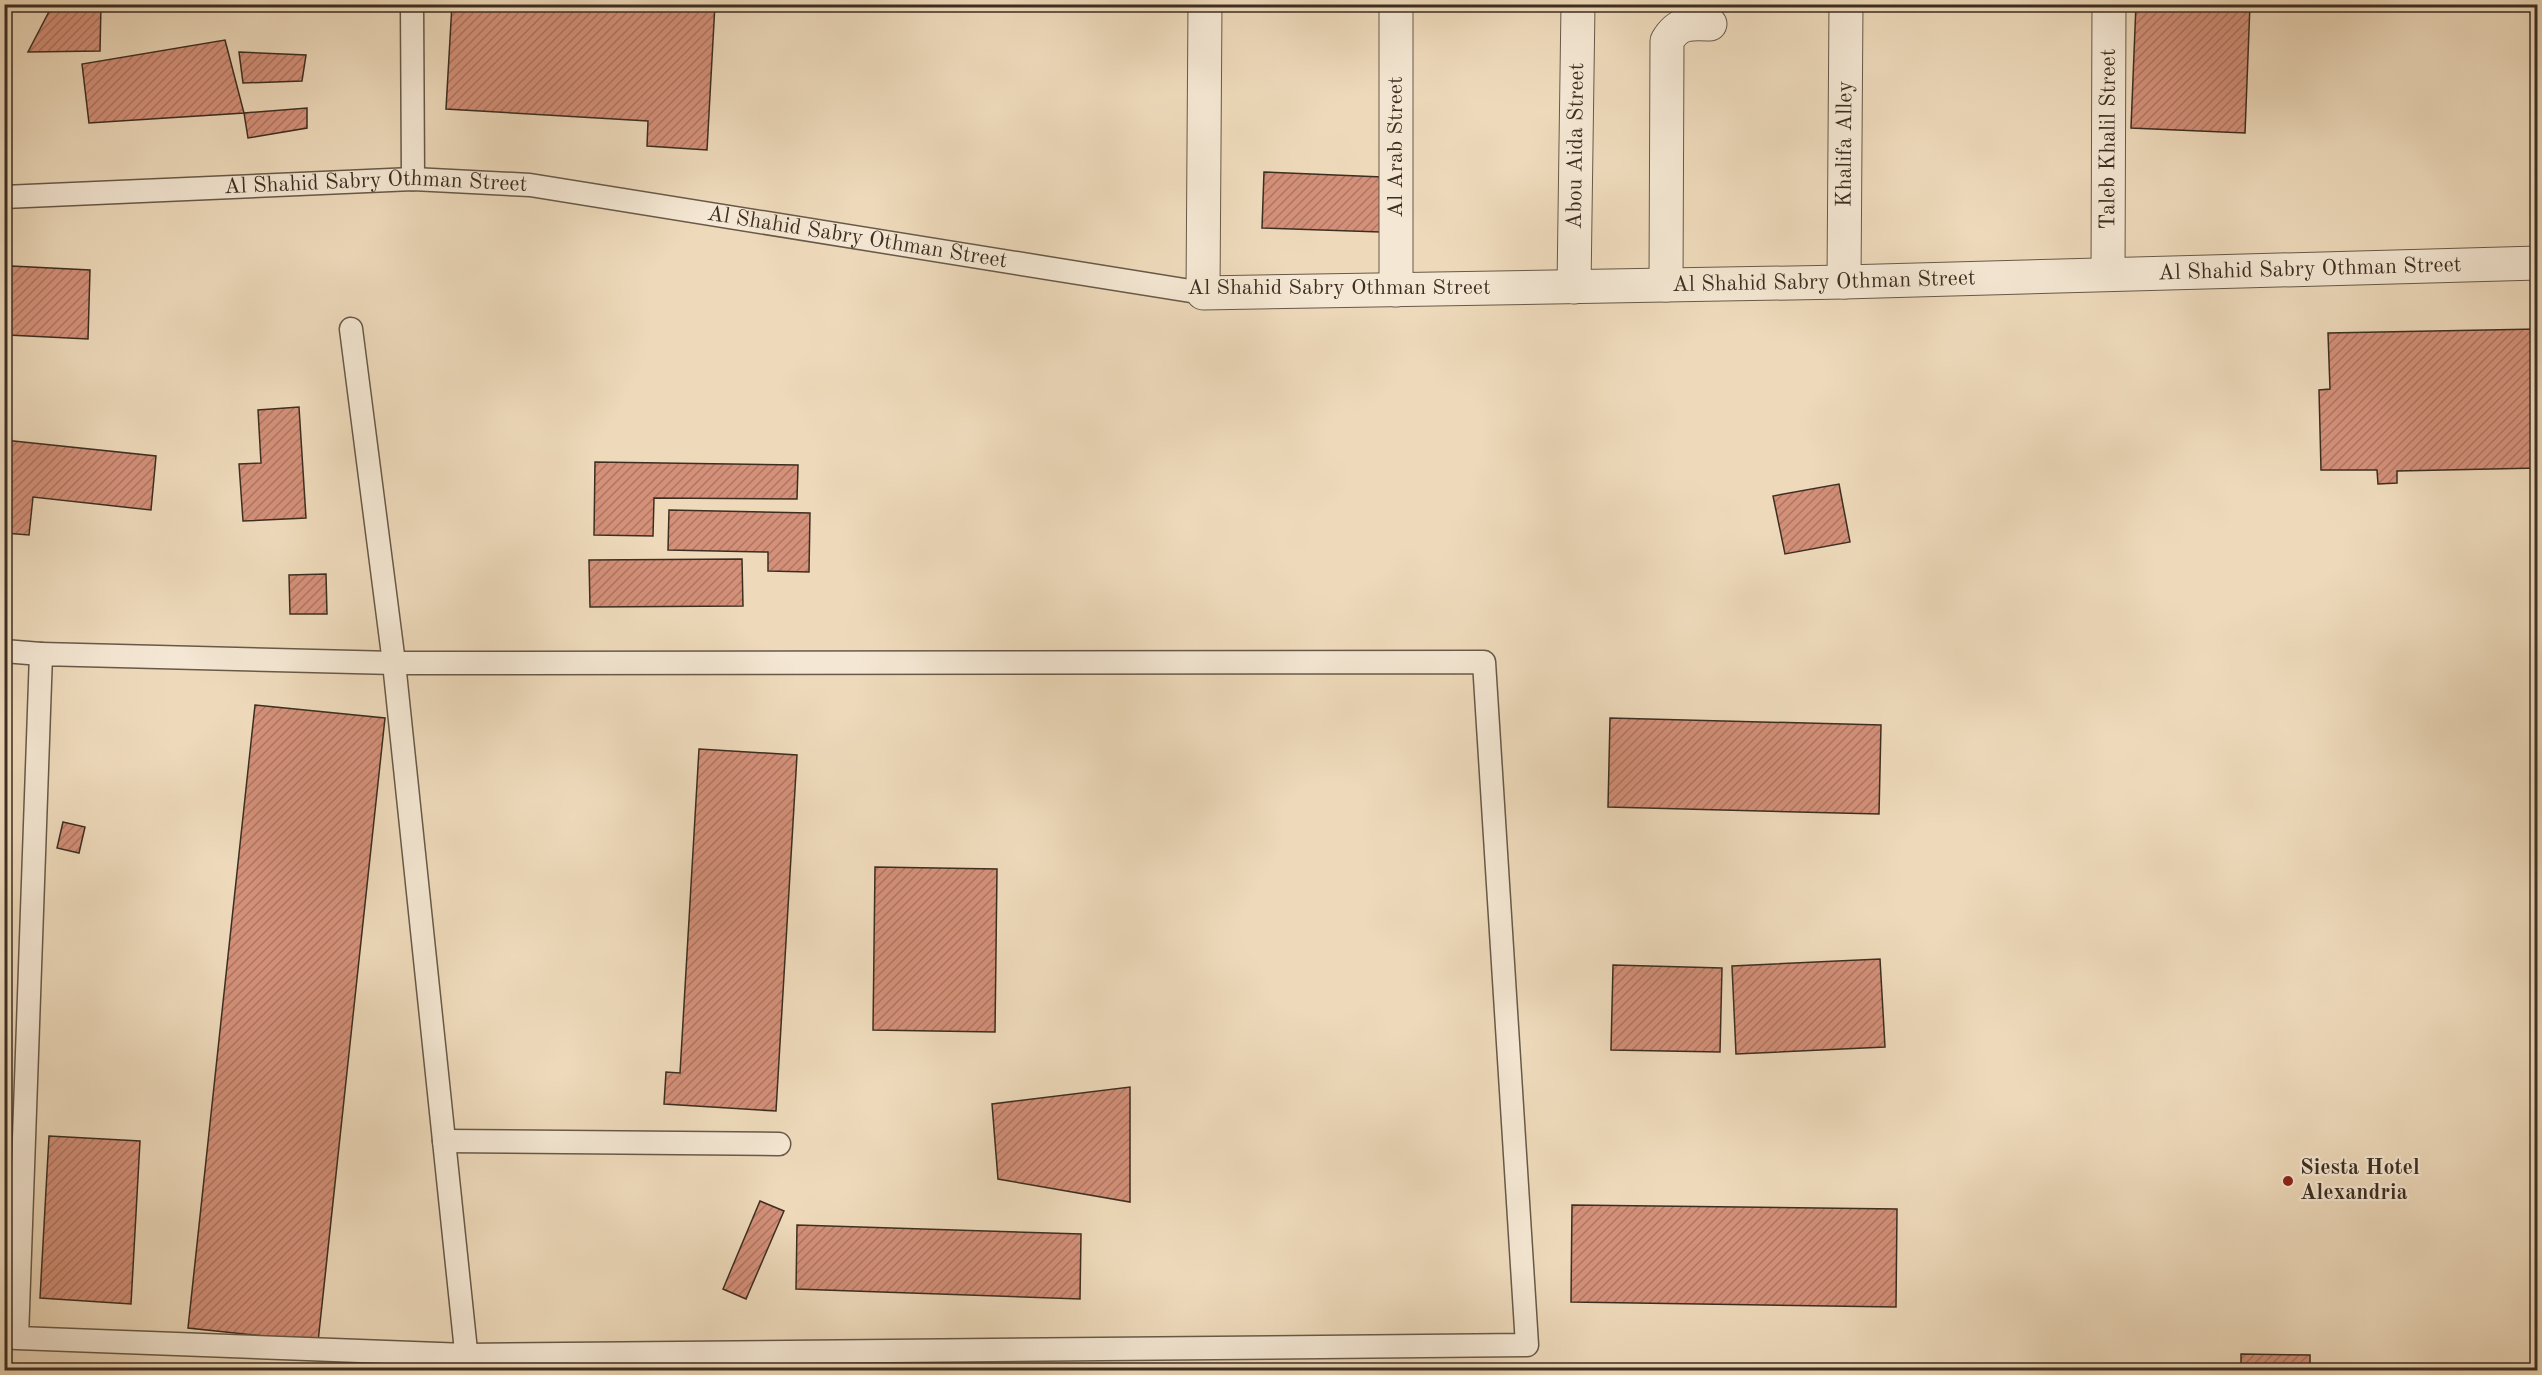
<svg xmlns="http://www.w3.org/2000/svg" width="2542" height="1375" font-family="'Old Standard TT',serif">
<style>
.building{fill:url(#building-hatch);stroke:#3c2e21;stroke-width:1.5}
.lines{fill:none;stroke-linecap:round;stroke-linejoin:round}
.lane-casing{stroke:#685948;stroke-width:25}
.street-casing{stroke:#685948;stroke-width:35}
.lane{stroke:#f4e7d3;stroke-width:22}
.street{stroke:#f4e7d3;stroke-width:33}
.poi-dot{fill:#8f2418;stroke:#f4e7d3;stroke-width:2}
.labels{text-anchor:middle;dominant-baseline:central;stroke-width:4.5;stroke-linejoin:round;paint-order:stroke}
.street-label{font-size:22px;fill:#3c2e21;stroke:#f4e7d3}
.poi-label{font-size:22px;font-weight:bold;fill:#3c2e21;stroke:#f4e7d3;text-anchor:start}
</style>
<defs>
<pattern id="building-hatch" width="6" height="6" patternUnits="userSpaceOnUse" patternTransform="scale(1.5)"><rect width="6" height="6" fill="#d49079"/><path d="M-1 1l2-2M0 6l6-6M5 7l2-2" fill="none" stroke="#ad7663"/></pattern>
</defs>
<rect width="100%" height="100%" fill="#eedabb"/>
<filter id="stains"><feTurbulence type="fractalNoise" baseFrequency=".00333" numOctaves="4"/><feColorMatrix values="0 0 0 0 .2 0 0 0 0 .09 0 0 0 0 .02 0 0 0 .5 -.17"/></filter>
<radialGradient id="worn" r=".72"><stop offset=".6" stop-color="#630" stop-opacity="0"/><stop offset="1" stop-color="#630" stop-opacity=".3"/></radialGradient>
<g class="building">
<polygon points="53,4 101,4 100,51 28,52"/>
<polygon points="452,4 715,4 707,150 647,146 648,121 446,109"/>
<polygon points="2136,4 2250,4 2245,133 2131,128"/>
<polygon points="225,40 244,113 89,123 82,64"/>
<polygon points="239,52 306,55 302,81 243,83"/>
<polygon points="307,108 307,128 248,138 244,113"/>
<polygon points="1264,172 1382,177 1380,232 1262,228"/>
<polygon points="11,266 90,270 88,339 8,335"/>
<polygon points="2538,329 2538,468 2397,471 2397,483 2378,484 2377,470 2321,470 2319,390 2330,389 2328,333"/>
<polygon points="299,407 306,518 243,521 239,464 261,463 258,410"/>
<polygon points="4,440 156,456 151,510 33,497 29,535 4,533"/>
<polygon points="595,462 798,465 797,499 654,498 653,536 594,535"/>
<polygon points="1839,484 1850,542 1785,554 1773,496"/>
<polygon points="669,510 810,513 809,572 768,571 768,552 668,550"/>
<polygon points="742,559 743,606 590,607 589,560"/>
<polygon points="326,574 327,614 290,614 289,575"/>
<polygon points="255,705 385,718 318,1342 188,1328"/>
<polygon points="1610,718 1881,725 1879,814 1608,807"/>
<polygon points="699,749 797,755 776,1111 664,1104 666,1072 680,1073"/>
<polygon points="63,822 85,827 79,853 57,848"/>
<polygon points="875,867 997,869 995,1032 873,1030"/>
<polygon points="1880,959 1885,1047 1736,1054 1732,966"/>
<polygon points="1613,965 1722,968 1720,1052 1611,1050"/>
<polygon points="1130,1087 1130,1202 998,1179 992,1104"/>
<polygon points="49,1136 140,1141 131,1304 40,1298"/>
<polygon points="760,1201 784,1211 746,1299 723,1289"/>
<polygon points="1572,1205 1897,1209 1896,1307 1571,1302"/>
<polygon points="797,1225 1081,1234 1080,1299 796,1289"/>
<polygon points="2241,1354 2310,1355 2310,1370 2241,1370"/>
</g>
<g class="lines">
<defs>
<g id="lane">
<polyline points="412,4 413,179"/>
<path id="s1" d="M 4,197 L 413,179 L 530,185 L 1203,293"/>
<polyline points="351,329 394,663 468,1370"/>
<polyline points="4,651 41,654"/>
<polyline points="444,1141 779,1144"/>
<polyline points="4,1337 17,1338 466,1355 1527,1345 1484,662 394,663 41,654 17,1338"/>
</g>
<g id="street">
<path id="s2" d="M 1205,4 L 1203,293 L 1844,282 L 2538,263"/>
<polyline points="1396,4 1396,290"/>
<path id="s3" d="M 2108,274 L 2109,4"/>
<path id="s4" d="M 1844,282 L 1846,4"/>
<path d="M 1666,285 L 1667,41 C 1678,22 1690,23 1710,24"/>
<path id="s5" d="M 1574,287 L 1578,4"/>
</g>
</defs>
<use href="#lane" class="lane-casing"/>
<use href="#street" class="street-casing"/>
<use href="#lane" class="lane"/>
<use href="#street" class="street"/>
</g>
<circle class="poi-dot" cx="2288" cy="1181" r="6"/>
<g class="labels">
<g class="street-label">
<text stroke="none"><textPath href="#s3" startOffset="135">Taleb Khalil Street</textPath></text>
<text stroke="none"><textPath href="#s4" startOffset="138">Khalifa Alley</textPath></text>
<text stroke="none"><textPath href="#s5" startOffset="141">Abou Aida Street</textPath></text>
<text transform="translate(1396 147) rotate(-90)">Al Arab Street</text>
<text stroke="none"><textPath href="#s1" startOffset="372">Al Shahid Sabry Othman Street</textPath></text>
<text stroke="none"><textPath href="#s1" startOffset="858">Al Shahid Sabry Othman Street</textPath></text>
<text stroke="none"><textPath href="#s2" startOffset="1396">Al Shahid Sabry Othman Street</textPath></text>
<text stroke="none"><textPath href="#s2" startOffset="910">Al Shahid Sabry Othman Street</textPath></text>
<text x="1339" y="288">Al Shahid Sabry Othman Street</text>
</g>
<g class="poi-label">
<text x="2300" y="1168">Siesta Hotel<tspan x="2300" dy="25">Alexandria</tspan></text>
</g>
</g>
<rect width="2542" height="1375" fill="none" stroke="#eedabb" stroke-width="24"/>
<rect x="6" y="6" width="2530" height="1363" fill="none" stroke="#3c2e21" stroke-width="3"/>
<rect x="12" y="12" width="2518" height="1351" fill="none" stroke="#3c2e21" stroke-width="1.5"/>
<rect width="100%" height="100%" filter="url(#stains)"/>
<rect width="100%" height="100%" fill="url(#worn)"/>
</svg>
